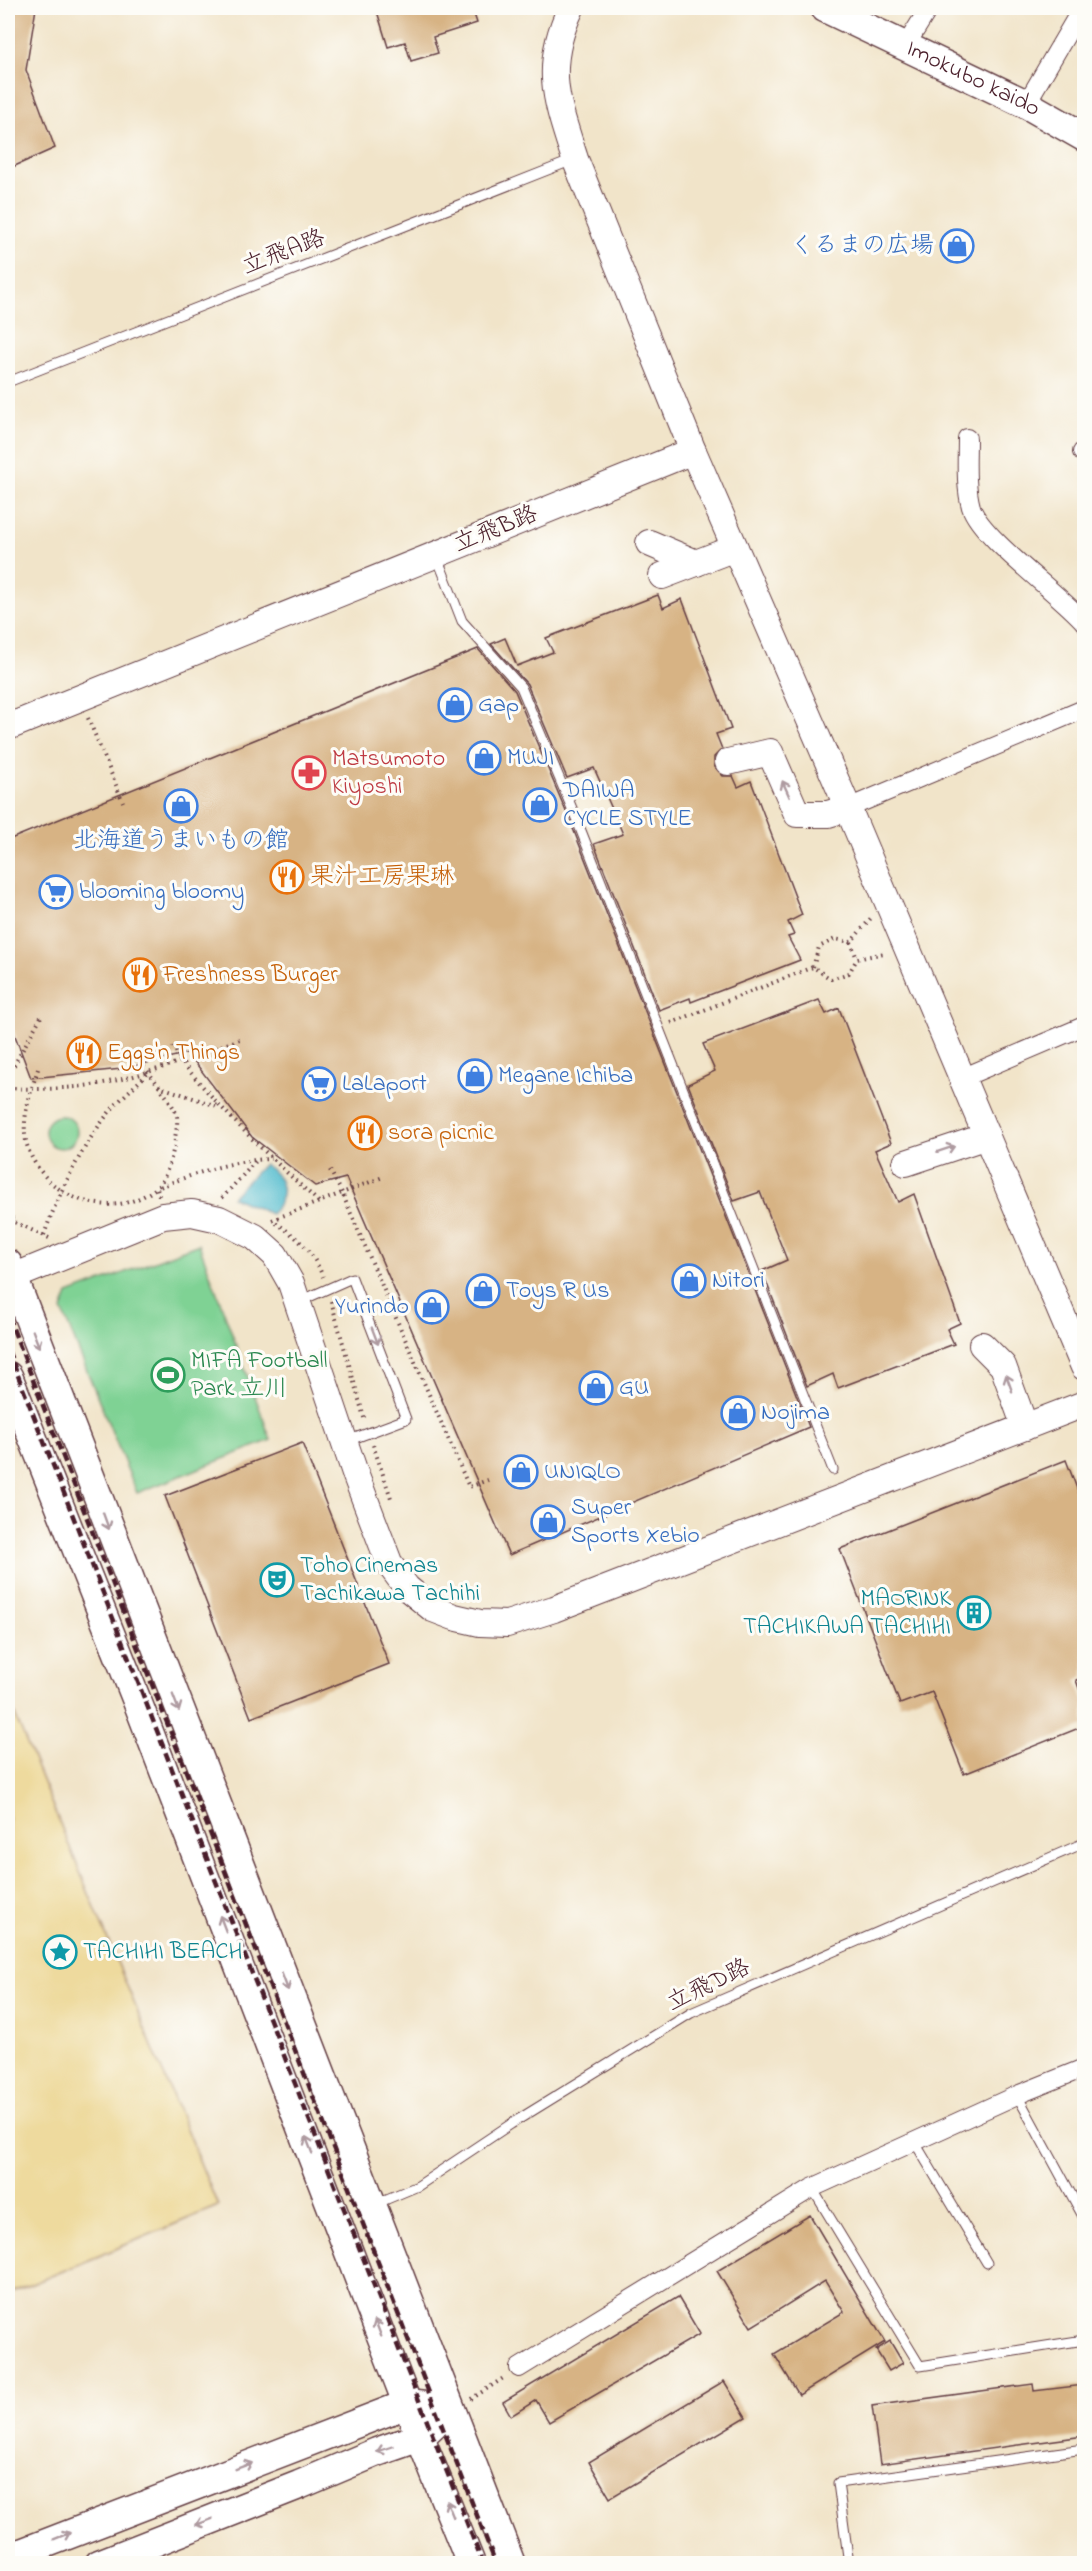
<svg xmlns="http://www.w3.org/2000/svg" width="1092" height="2571" font-family="'Indie Flower','Klee One',sans-serif">
<style>
.green{fill:#7fd294;stroke:#647860;stroke-width:1.5}
.sand{fill:#eeda9e;stroke:#9c7c64;stroke-width:1.5}
.water{fill:#52bcce;stroke:#4e6e7c;stroke-width:1.5}
.building{fill:#d7b384}
.lines{fill:none;stroke-linecap:round;stroke-linejoin:round}
.lane-casing{stroke:#633d43;stroke-width:11}
.street-casing{stroke:#633d43;stroke-width:20}
.secondary-casing{stroke:#633d43;stroke-width:28}
.primary-casing{stroke:#633d43;stroke-width:31}
.path{stroke:#633d43;stroke-width:4;stroke-dasharray:1.5 4.5;stroke-linecap:butt}
.lane{stroke:#fff;stroke-width:9}
.street{stroke:#fff;stroke-width:18}
.secondary{stroke:#fff;stroke-width:26}
.primary{stroke:#fff;stroke-width:28}
.rail{stroke:#4a1f2b;stroke-width:4.5;stroke-dasharray:9 4.5;stroke-linecap:butt}
.oneway{stroke:#ae9aa0}
.labels{text-anchor:middle;dominant-baseline:central;stroke-width:6;stroke-linejoin:round;paint-order:stroke}
.street-label{font-size:24px;fill:#4a1f2b;stroke:#fdfcf7}
.shop-label{font-size:24px;fill:#366cbe;stroke:#fdfcf7;text-anchor:start}
.health-label{font-size:24px;fill:#be3a42;stroke:#fdfcf7;text-anchor:start}
.food-label{font-size:24px;fill:#c56008;stroke:#fdfcf7;text-anchor:start}
.leisure-label{font-size:24px;fill:#27864d;stroke:#fdfcf7;text-anchor:start}
.culture-label{font-size:24px;fill:#0d838f;stroke:#fdfcf7;text-anchor:start}
</style>
<rect width="100%" height="100%" fill="#fdfcf7"/>
<filter id="ink" filterUnits="userSpaceOnUse"><feTurbulence type="fractalNoise" baseFrequency=".0167" numOctaves="2"/><feDisplacementMap in="SourceGraphic" scale="12" xChannelSelector="R" yChannelSelector="G"/><feConvolveMatrix kernelMatrix="1 2 1 2 8 2 1 2 1" color-interpolation-filters="sRGB"/></filter>
<filter id="wash" filterUnits="userSpaceOnUse"><feTurbulence type="fractalNoise" baseFrequency=".008" numOctaves="4" result="noise"/><feDisplacementMap in="SourceGraphic" scale="24" xChannelSelector="R" yChannelSelector="G"/><feGaussianBlur stdDeviation="1.35" result="paint"/><feColorMatrix in="noise" values="0 0 0 0 0 0 0 0 0 0 0 0 0 0 0 0 0 1.4 0 .05"/><feComposite in="paint" operator="in"/></filter>
<g filter="url(#wash)">
<rect width="100%" height="100%" fill="#f1e4c9"/>
<g class="green">
<circle cx="61" cy="1132" r="16"/>
<polygon points="199,1244 271,1440 137,1493 62,1310 68,1294"/>
</g>
<polygon class="sand" points="8,1698 218,2206 8,2294"/>
<path class="water" d="M 264,1164 C 285,1178 289,1195 271,1214 L 232,1197 Z"/>
<g id="blocks">
<g class="building">
<polygon points="8,8 36,8 26,70 55,148 8,169"/>
<polygon points="376,8 472,8 477,23 433,37 438,53 411,61 405,42 388,47"/>
<polygon points="658,595 663,608 682,599 731,729 716,734 722,749 714,757 714,766 723,776 733,776 738,787 751,781 802,915 788,922 794,935 788,937 800,960 691,1002 690,998 659,1010 594,844 623,834 594,768 567,778 527,684 491,644 505,638 517,666 553,652 546,638"/>
<polygon points="478,649 515,691 570,821 809,1427 509,1555 346,1178 315,1186 252,1137 188,1053 122,1069 31,1078 8,1017 8,840"/>
<polygon points="819,1000 826,1014 839,1008 891,1143 875,1150 898,1202 914,1194 960,1323 947,1329 954,1344 838,1388 833,1374 807,1386 762,1271 787,1260 760,1192 734,1201 688,1084 715,1071 703,1044"/>
<polygon points="302,1443 389,1664 251,1718 165,1496"/>
<polygon points="1066,1460 1084,1507 1084,1676 1076,1680 1084,1702 1084,1726 964,1774 932,1692 900,1704 840,1549"/>
<polygon points="810,2215 885,2342 799,2395 774,2354 844,2312 825,2281 751,2327 717,2271"/>
<polygon points="678,2297 700,2334 549,2422 536,2400 511,2416 503,2402"/>
<polygon points="890,2341 903,2363 889,2371 876,2350"/>
<polygon points="724,2381 746,2417 610,2498 589,2462"/>
<polygon points="1033,2384 1034,2391 1084,2385 1084,2436 880,2464 872,2406"/>
</g>
</g>
</g>
<g filter="url(#ink)">
<use href="#blocks" fill-opacity="0" stroke="#633d43" stroke-width="1.5"/>
<g class="lines">
<defs>
<g id="lane">
<polyline points="8,382 573,160"/>
<polyline points="437,557 462,621 521,687 576,818 833,1470"/>
<polyline points="298,1302 352,1278 406,1419 347,1441"/>
<polyline points="1017,2095 1084,2218"/>
<polyline points="914,2141 987,2263"/>
<polyline points="812,2188 920,2366 1084,2340"/>
<polyline points="375,2204 418,2186 511,2124 691,2013 1084,1843"/>
<polyline points="849,2564 838,2483 1084,2449"/>
</g>
<g id="street">
<polyline points="906,45 929,8"/>
<polyline points="1026,104 1082,8"/>
<path d="M 967,438 C 967,460 965,485 971,507 C 981,538 1060,594 1084,622"/>
<polyline points="1082,452 1084,451"/>
<polyline points="848,808 1084,709"/>
<polyline points="962,1078 1084,1026"/>
<polyline points="519,2368 812,2188 1017,2095 1084,2068"/>
</g>
<g id="secondary">
<polyline points="693,451 848,808 1084,1367"/>
<polyline points="649,543 696,563"/>
<polyline points="662,576 735,548"/>
<path d="M 8,727 L 693,451 L 575,159 C 556,100 543,67 571,8"/>
<polyline points="728,762 770,752 797,814 828,814 848,808"/>
<polyline points="906,1163 987,1136"/>
<polyline points="8,1279 163,1216 192,1213 219,1219 255,1237 275,1255 291,1283 356,1476 390,1565 407,1588 433,1609 454,1617 480,1623 507,1624 554,1609 1084,1404"/>
<polyline points="982,1345 1003,1366 1025,1427"/>
</g>
<g id="primary">
<path id="s1" d="M 825,8 L 1026,104 L 1084,137"/>
<polyline points="8,1264 511,2564"/>
<polyline points="8,1376 139,1706 420,2437 471,2564"/>
<polyline points="8,2558 407,2404 425,2406"/>
<polyline points="99,2564 299,2485 377,2452 420,2437 434,2424"/>
</g>
</defs>
<use href="#lane" class="lane-casing"/>
<use href="#street" class="street-casing"/>
<use href="#secondary" class="secondary-casing"/>
<use href="#primary" class="primary-casing"/>
<g class="path">
<polyline points="88,718 123,802"/>
<polyline points="851,942 857,959"/>
<polyline points="813,967 819,947 835,939 851,942 871,918"/>
<polyline points="671,1023 813,967 831,979 849,973 857,959 884,953"/>
<polyline points="173,1046 181,1061 240,1039"/>
<path d="M 38,1069 C 31,1091 20,1121 27,1145 C 43,1198 111,1224 156,1188 C 166,1180 174,1152 175,1138 C 176,1132 178,1122 177,1116 C 175,1105 147,1070 138,1060"/>
<polyline points="8,1076 42,1015"/>
<polyline points="158,1086 217,1106"/>
<path d="M 8,1088 C 73,1092 120,1083 181,1061 C 223,1112 269,1157 319,1202 L 342,1193 L 469,1487 L 488,1480"/>
<polyline points="330,1170 342,1193 383,1177"/>
<path d="M 159,1196 L 157,1188 C 194,1174 231,1160 271,1159"/>
<polyline points="222,1198 257,1160"/>
<polyline points="8,1206 14,1222 49,1238"/>
<polyline points="272,1220 319,1202"/>
<path d="M 276,1223 C 299,1238 313,1252 323,1277"/>
<path d="M 44,1235 C 58,1194 84,1142 112,1109 C 123,1096 136,1085 148,1073"/>
<polyline points="331,1301 365,1421"/>
<polyline points="373,1445 392,1501"/>
<polyline points="471,2399 505,2377"/>
</g>
<use href="#lane" class="lane"/>
<use href="#street" class="street"/>
<use href="#secondary" class="secondary"/>
<use href="#primary" class="primary"/>
<g class="rail">
<polyline points="8,1316 496,2564"/>
<polyline points="8,1350 483,2564"/>
</g>
</g>
<defs><path id="oneway-shaft" d="M-6 0H5M1.5-3L5.5 0L1.5 3" fill="none" stroke-width="1.6" stroke-linecap="round" stroke-linejoin="round" transform="scale(1.5)"/></defs>
<g class="oneway">
<use href="#oneway-shaft" transform="translate(786 789) rotate(-114)"/>
<use href="#oneway-shaft" transform="translate(946 1149) rotate(-18)"/>
<use href="#oneway-shaft" transform="translate(375 1336) rotate(69)"/>
<use href="#oneway-shaft" transform="translate(36 1339) rotate(69)"/>
<use href="#oneway-shaft" transform="translate(1009 1383) rotate(-110)"/>
<use href="#oneway-shaft" transform="translate(106 1521) rotate(70)"/>
<use href="#oneway-shaft" transform="translate(176 1703) rotate(69)"/>
<use href="#oneway-shaft" transform="translate(223 1924) rotate(-111)"/>
<use href="#oneway-shaft" transform="translate(285 1982) rotate(69)"/>
<use href="#oneway-shaft" transform="translate(309 2145) rotate(-111)"/>
<use href="#oneway-shaft" transform="translate(378 2328) rotate(-111)"/>
<use href="#oneway-shaft" transform="translate(385 2449) rotate(161)"/>
<use href="#oneway-shaft" transform="translate(244 2466) rotate(-21)"/>
<use href="#oneway-shaft" transform="translate(450 2509) rotate(-112)"/>
<use href="#oneway-shaft" transform="translate(204 2522) rotate(159)"/>
<use href="#oneway-shaft" transform="translate(62 2536) rotate(-22)"/>
</g>
</g>
<defs>
<symbol id="shop-ring" viewBox="-11 -11 22 22"><circle r="9.5" fill="#fdfcf7" stroke="#3f7fe0" stroke-width="1.5"/><path d="M-5-2.5h2.3a2.7 3.5 0 0 1 5.4 0H5L5.5 6h-11ZM-1.5-2.5h3a1.5 2.3 0 0 0-3 0Z" fill="#3f7fe0"/></symbol>
<symbol id="pharmacy-ring" viewBox="-11 -11 22 22"><circle r="9.5" fill="#fdfcf7" stroke="#e0444e" stroke-width="1.5"/><path d="M-2-6h4v4h4v4h-4v4h-4v-4h-4v-4h4Z" fill="#e0444e"/></symbol>
<symbol id="restaurant-ring" viewBox="-11 -11 22 22"><circle r="9.5" fill="#fdfcf7" stroke="#e8710a" stroke-width="1.5"/><path d="M-5-6h1v4h1v-4h1v4h1v-4h1v5L-1.5 .5V6h-2V.5L-5-1ZM5-6V6H3V1.5H1.5Q1.5-4 5-6Z" fill="#e8710a"/></symbol>
<symbol id="supermarket-ring" viewBox="-11 -11 22 22"><circle r="9.5" fill="#fdfcf7" stroke="#3f7fe0" stroke-width="1.5"/><path d="M-6-5.5h2.5l.6 2H6L4.5 2H-2.5L-4.4-4H-6ZM-1.5 3.2a1.3 1.3 0 1 0 .1 0ZM3 3.2a1.3 1.3 0 1 0 .1 0Z" fill="#3f7fe0"/></symbol>
<symbol id="stadium-ring" viewBox="-11 -11 22 22"><circle r="9.5" fill="#fdfcf7" stroke="#2e9e5b" stroke-width="1.5"/><path d="M0-5a6.5 5 0 1 0 0 10a6.5 5 0 1 0 0-10ZM-3.5-1.8h7v3.6h-7Z" fill="#2e9e5b"/></symbol>
<symbol id="theatre-ring" viewBox="-11 -11 22 22"><circle r="9.5" fill="#fdfcf7" stroke="#0f9aa8" stroke-width="1.5"/><path d="M-5-5.5Q0-4 5-5.5V0Q5 5 0 6Q-5 5-5 0ZM-3.3-2.5H-1v1.5H-3.3ZM1-2.5H3.3v1.5H1ZM-2.8 1Q0 5.5 2.8 1Z" fill="#0f9aa8"/></symbol>
<symbol id="building-ring" viewBox="-11 -11 22 22"><circle r="9.5" fill="#fdfcf7" stroke="#0f9aa8" stroke-width="1.5"/><path d="M-4-6H4V6H1V3H-1V6H-4ZM-2.5-4.3h1.7v1.8h-1.7ZM.8-4.3h1.7v1.8H.8ZM-2.5-1h1.7V.8h-1.7ZM.8-1h1.7V.8H.8Z" fill="#0f9aa8"/></symbol>
<symbol id="sight-ring" viewBox="-11 -11 22 22"><circle r="9.5" fill="#fdfcf7" stroke="#0f9aa8" stroke-width="1.5"/><path d="M0-6L1.8-2.2L6-1.7L2.9 1.2L3.7 5.4L0 3.3L-3.7 5.4L-2.9 1.2L-6-1.7L-1.8-2.2Z" fill="#0f9aa8"/></symbol>
</defs>
<g fill-rule="evenodd">
<use href="#shop-ring" x="938" y="227" width="38" height="38"/>
<use href="#shop-ring" x="436" y="686" width="38" height="38"/>
<use href="#shop-ring" x="465" y="739" width="38" height="38"/>
<use href="#pharmacy-ring" x="290" y="754" width="38" height="38"/>
<use href="#shop-ring" x="521" y="786" width="38" height="38"/>
<use href="#shop-ring" x="162" y="787" width="38" height="38"/>
<use href="#restaurant-ring" x="268" y="858" width="38" height="38"/>
<use href="#supermarket-ring" x="37" y="873" width="38" height="38"/>
<use href="#restaurant-ring" x="121" y="956" width="38" height="38"/>
<use href="#restaurant-ring" x="65" y="1034" width="38" height="38"/>
<use href="#shop-ring" x="456" y="1057" width="38" height="38"/>
<use href="#supermarket-ring" x="300" y="1065" width="38" height="38"/>
<use href="#restaurant-ring" x="346" y="1114" width="38" height="38"/>
<use href="#shop-ring" x="670" y="1262" width="38" height="38"/>
<use href="#shop-ring" x="464" y="1272" width="38" height="38"/>
<use href="#shop-ring" x="413" y="1288" width="38" height="38"/>
<use href="#stadium-ring" x="149" y="1356" width="38" height="38"/>
<use href="#shop-ring" x="577" y="1369" width="38" height="38"/>
<use href="#shop-ring" x="719" y="1394" width="38" height="38"/>
<use href="#shop-ring" x="502" y="1453" width="38" height="38"/>
<use href="#shop-ring" x="529" y="1503" width="38" height="38"/>
<use href="#theatre-ring" x="258" y="1561" width="38" height="38"/>
<use href="#building-ring" x="955" y="1594" width="38" height="38"/>
<use href="#sight-ring" x="41" y="1933" width="38" height="38"/>
</g>
<g class="labels">
<g class="street-label">
<text stroke="none"><textPath href="#s1" startOffset="164">Imokubo kaido</textPath></text>
<text transform="translate(284 253) rotate(-21)">立飛A路</text>
<text transform="translate(496 530) rotate(-22)">立飛B路</text>
<text transform="translate(709 1986) rotate(-26)">立飛D路</text>
</g>
<g class="shop-label">
<text x="934" y="246" text-anchor="end">くるまの広場</text>
<text x="478" y="705">Gap</text>
<text x="507" y="758">MUJI</text>
<text x="563" y="791">DAIWA<tspan x="563" dy="28">CYCLE STYLE</tspan></text>
<text x="181" y="841" text-anchor="middle">北海道うまいもの館</text>
<text x="79" y="892">blooming bloomy</text>
<text x="498" y="1076">Megane Ichiba</text>
<text x="342" y="1084">LaLaport</text>
<text x="712" y="1281">Nitori</text>
<text x="506" y="1291">Toys R Us</text>
<text x="409" y="1307" text-anchor="end">Yurindo</text>
<text x="619" y="1388">GU</text>
<text x="761" y="1413">Nojima</text>
<text x="544" y="1472">UNIQLO</text>
<text x="571" y="1508">Super<tspan x="571" dy="28">Sports Xebio</tspan></text>
</g>
<g class="health-label">
<text x="332" y="759">Matsumoto<tspan x="332" dy="28">Kiyoshi</tspan></text>
</g>
<g class="food-label">
<text x="310" y="877">果汁工房果琳</text>
<text x="163" y="975">Freshness Burger</text>
<text x="107" y="1053">Eggs'n Things</text>
<text x="388" y="1133">sora picnic</text>
</g>
<g class="leisure-label">
<text x="191" y="1361">MIFA Football<tspan x="191" dy="28">Park 立川</tspan></text>
</g>
<g class="culture-label">
<text x="300" y="1566">Toho Cinemas<tspan x="300" dy="28">Tachikawa Tachihi</tspan></text>
<text x="951" y="1599" text-anchor="end">MAORINK<tspan x="951" dy="28">TACHIKAWA TACHIHI</tspan></text>
<text x="83" y="1952">TACHIHI BEACH</text>
</g>
</g>
<rect width="1092" height="2571" fill="none" stroke="#fdfcf7" stroke-width="30"/>
</svg>
